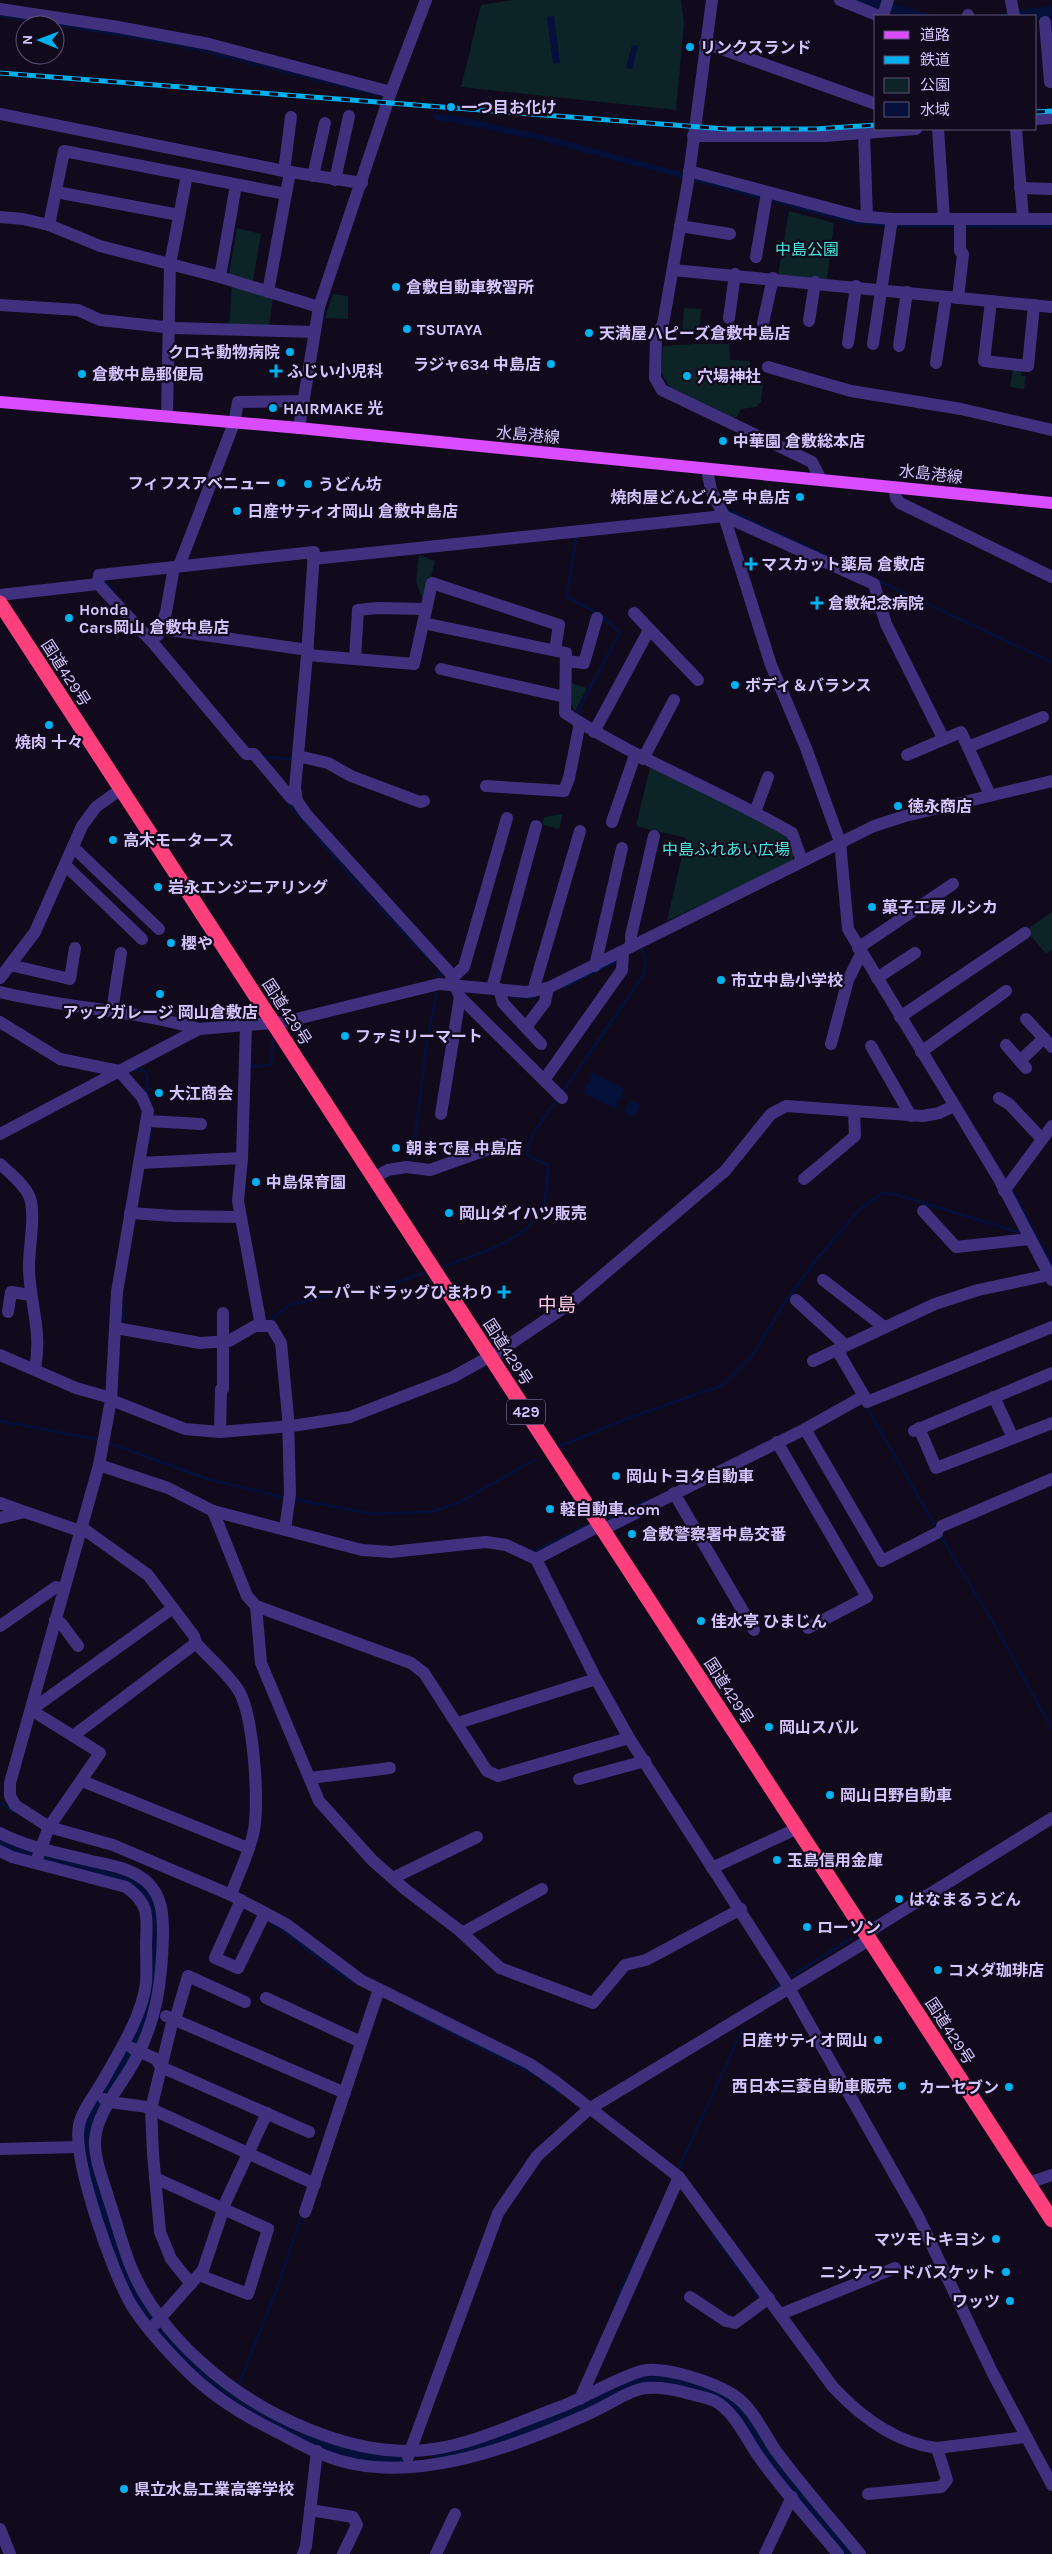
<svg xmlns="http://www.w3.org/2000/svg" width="1052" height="2554" font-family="Karla,'Noto Sans JP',sans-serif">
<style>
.green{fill:#0c2327}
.water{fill:#05103a}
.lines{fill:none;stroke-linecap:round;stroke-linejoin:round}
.stream{stroke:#05103a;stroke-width:3}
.river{stroke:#05103a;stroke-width:18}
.minor{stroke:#40317f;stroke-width:12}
.major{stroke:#d94cff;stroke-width:12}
.highway{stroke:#ff407d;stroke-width:15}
.rail-casing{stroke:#00b1f0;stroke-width:5}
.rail{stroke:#100a1c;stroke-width:3;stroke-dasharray:9;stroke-linecap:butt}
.poi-dot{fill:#00b1f0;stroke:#100a1c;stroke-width:2}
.labels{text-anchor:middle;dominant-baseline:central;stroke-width:4.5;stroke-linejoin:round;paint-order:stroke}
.shield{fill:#100a1c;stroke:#9a8dbb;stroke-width:1}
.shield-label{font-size:15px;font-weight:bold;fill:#d5c5ff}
.poi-label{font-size:16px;font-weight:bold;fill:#d5c5ff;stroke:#100a1c;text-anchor:start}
.park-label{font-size:16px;fill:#49e7d9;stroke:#100a1c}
.street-label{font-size:16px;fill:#d5c5ff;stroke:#100a1c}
.quarter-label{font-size:19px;fill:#ffc7e2;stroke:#100a1c}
</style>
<rect width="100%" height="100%" fill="#100a1c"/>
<g class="green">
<polygon points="514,0 681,0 684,24 676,110 461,87 481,5"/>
<polygon points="789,211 834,223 827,279 778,275"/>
<polygon points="237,228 261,234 252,286 228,279"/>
<polygon points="232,284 273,296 269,328 229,327"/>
<polygon points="333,294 348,296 348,319 325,318"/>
<polygon points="684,308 701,309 699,334 682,333"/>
<polygon points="694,344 729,344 730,360 750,361 751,380 763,384 761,402 756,407 741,409 737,417 733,417 670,387 661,373 663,346"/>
<polygon points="1022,368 1021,376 1026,376 1024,389 1010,387 1013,370"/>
<polygon points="419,555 435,561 431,577 428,577 423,601 416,581"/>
<polygon points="571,683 587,688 575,711 570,703"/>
<polygon points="654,766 788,836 794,855 792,862 667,921 686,838 636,826 650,767"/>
<polygon points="563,814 559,829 542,825 544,817"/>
<polygon points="1052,912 1052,949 1046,954 1026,930"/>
</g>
<g class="water">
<polygon points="855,0 884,0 934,16 899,16"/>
<polygon points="1052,5 1052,16 1036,19 1036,16 985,16"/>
<polygon points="0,13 177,43 378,93 377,96 177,46 0,17"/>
<polygon points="554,16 560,63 553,64 547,17"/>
<polygon points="632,45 638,46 632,69 626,68"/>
<polygon points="434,114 457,116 548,136 854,219 1052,223 1052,229 888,227 853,224 535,139 434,119"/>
<polygon points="726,507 1052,661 1052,664 726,511"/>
<polygon points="593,1073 625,1089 615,1109 583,1093"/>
<polygon points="631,1100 641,1105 634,1117 624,1112"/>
</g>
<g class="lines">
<g class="stream">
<polyline points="103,579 113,591"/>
<polyline points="575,716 620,632 599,614 567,597 576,537"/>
<polyline points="261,757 292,759"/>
<polyline points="287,801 357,884 431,961"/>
<polyline points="438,980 440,970"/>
<polyline points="564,987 617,961"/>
<polyline points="512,997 535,997"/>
<polyline points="247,1067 271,1065 273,1039"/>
<polyline points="132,1069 144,1071 147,1075 147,1096"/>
<polyline points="562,1093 644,974 646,961 642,948"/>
<polyline points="149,1142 152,1123"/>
<polyline points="412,1163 426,1047 437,990"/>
<polyline points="1011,1188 1031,1226"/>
<polyline points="1028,1227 1031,1226 1052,1265"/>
<path d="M 444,1266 C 475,1255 527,1241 542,1208 C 548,1195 547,1179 548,1165 L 527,1155 C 528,1134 547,1115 558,1098"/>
<polyline points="122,1303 124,1321"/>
<polyline points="274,1323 272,1319 289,1305 330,1295 372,1291 423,1273"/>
<polyline points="866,1406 955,1560 993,1622 1052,1729"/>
<polyline points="0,1421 100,1440"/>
<polyline points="106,1442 208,1479 286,1498"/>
<polyline points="558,1447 631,1417 723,1385 752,1356 785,1302 816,1260 858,1211 882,1193 894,1194 1018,1232 1022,1230"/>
<polyline points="292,1499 374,1514 431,1512 458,1503 534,1460"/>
<polyline points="604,1520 648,1500"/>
<polyline points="533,1552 585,1526"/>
<polyline points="0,1803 14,1812"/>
<path d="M 272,1923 C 300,1942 324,1966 354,1982"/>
<polyline points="789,1977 852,1938"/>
<polyline points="766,1993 779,1984"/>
<polyline points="407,2010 535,2075"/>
<polyline points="542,2080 560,2093"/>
<polyline points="679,2168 743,2028"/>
<polyline points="713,2234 761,2300"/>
<polyline points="616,2302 638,2253"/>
<polyline points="813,2350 821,2361"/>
<polyline points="238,2386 276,2291 302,2214"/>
</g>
<g class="river">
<path d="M 0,1843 C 14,1850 32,1855 47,1859 C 74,1867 132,1869 148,1895 C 158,1909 156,1927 155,1943 C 154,1960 156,1977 152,1993 C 144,2024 128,2053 113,2081 C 104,2098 91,2114 87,2134 C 82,2159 97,2189 104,2213 C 114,2242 121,2271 136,2298 C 187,2387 299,2452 399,2458"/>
<polyline points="443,2456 498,2440 580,2409 649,2378 667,2380 720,2396 734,2405 773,2465 849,2554"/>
</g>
<g class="minor">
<polyline points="712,0 688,182 663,324 656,336 655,378 662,390 812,462 821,480"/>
<polyline points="840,0 879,16"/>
<polyline points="1011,0 1014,16"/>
<polyline points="0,9 118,27 209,44 391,92"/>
<polyline points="968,15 968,16"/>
<polyline points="883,16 888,0"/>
<polyline points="1045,22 1050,82"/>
<polyline points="705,43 876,104"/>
<polyline points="0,114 284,171 362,183"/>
<polyline points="1036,119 1052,118"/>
<polyline points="938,129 944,219"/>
<polyline points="1016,129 1023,219"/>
<polyline points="864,133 867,217"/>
<polyline points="693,136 825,136 916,129"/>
<polyline points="284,171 291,117"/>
<polyline points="689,171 858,216 892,219 1052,219"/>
<polyline points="313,176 325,123"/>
<polyline points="335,180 349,116"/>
<polyline points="1020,188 1052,189"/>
<polyline points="56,192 179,215"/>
<polyline points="0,217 23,219 49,225 100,246 220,277 319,307"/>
<polyline points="49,225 64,151 286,194"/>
<polyline points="680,226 730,234"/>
<polyline points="756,257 767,193"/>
<polyline points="673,270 1052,307"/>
<polyline points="220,277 236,185"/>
<polyline points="268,292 290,172"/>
<polyline points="958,298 963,254 960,251 960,219"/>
<polyline points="991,301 984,361 1028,366 1034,305"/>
<polyline points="0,305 78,310 100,320 174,328 314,332"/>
<polyline points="729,318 735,274"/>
<polyline points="809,321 815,282"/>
<polyline points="763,323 773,278"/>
<polyline points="848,343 856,286"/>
<polyline points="873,344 892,219"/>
<polyline points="899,346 907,292"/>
<polyline points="936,363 946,297"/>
<polyline points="768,367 851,391 961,409 1052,430"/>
<polyline points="167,416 170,264 187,175"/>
<polyline points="299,428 319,307 391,92 426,0"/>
<polyline points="707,469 711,490 724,516 771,665 806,748 840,842 848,929 999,1179 1052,1280"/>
<polyline points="894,487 896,498 900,503 1052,577"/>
<polyline points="313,559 724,516 874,584 886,624 943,738"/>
<polyline points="179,566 234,423 238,402 304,401"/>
<polyline points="98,584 99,575 118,573 314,552 307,655 295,788 297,801 306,814 450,973 460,997 562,1098"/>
<polyline points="98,584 153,643 246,754 254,754 291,798 297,801"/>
<polyline points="0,595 98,584"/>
<polyline points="634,613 698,680"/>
<path d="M 423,623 L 566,653 L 565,713 C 637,760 718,790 792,833 L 802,861"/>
<polyline points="162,629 308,650"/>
<polyline points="158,635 166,612 174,567"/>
<polyline points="307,655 414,664 432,583 559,625 555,650"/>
<polyline points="355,658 358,610 377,608 426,609"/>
<polyline points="566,661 584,663 597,618"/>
<polyline points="441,669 565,697"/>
<polyline points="594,732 649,630"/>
<polyline points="968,747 1043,717"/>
<polyline points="907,755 961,732 990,795"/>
<polyline points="298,756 328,763 351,776 420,802 424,801"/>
<polyline points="643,759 674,700"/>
<polyline points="486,786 564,791 569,778 580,723"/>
<polyline points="755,812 768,777"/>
<polyline points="612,822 635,755"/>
<polyline points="73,847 159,929"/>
<polyline points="65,865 142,939"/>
<polyline points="631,947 631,936 654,836"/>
<polyline points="858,948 953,884"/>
<polyline points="10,965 70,979 75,948"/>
<polyline points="595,966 622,848"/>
<polyline points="0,978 35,932 82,826 96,807 121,789"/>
<polyline points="452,978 464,967 507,818"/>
<polyline points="877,978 915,953"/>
<polyline points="492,988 536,826"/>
<polyline points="499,989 503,1003 541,1044"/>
<polyline points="533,991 580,831"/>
<path d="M 0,992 C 65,1008 134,1010 199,1029"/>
<polyline points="112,1011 121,953"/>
<polyline points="900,1017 1025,933"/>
<polyline points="1026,1019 1052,1047"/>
<path d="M 0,1022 L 60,1059 L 119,1071 L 142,1097 L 148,1111 L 117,1292 L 111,1400 L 99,1465 L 10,1783 L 10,1796 L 15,1805 L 49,1827 L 113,1845 L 231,1895 L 286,1924 L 361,1980 L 530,2064 L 556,2082 L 679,2177 L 833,2387 C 860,2416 896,2443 937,2448 L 1026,2437"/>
<polyline points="246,1024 242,1158 238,1201 261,1326"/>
<polyline points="526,1027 545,1002 548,988"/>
<polyline points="831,1044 848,980 861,954"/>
<polyline points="1006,1045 1026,1068"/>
<polyline points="871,1046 911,1116"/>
<polyline points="921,1052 1006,991"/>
<polyline points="1020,1061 1044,1038"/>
<polyline points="544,1080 622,970 623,952"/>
<polyline points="999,1098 1009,1104 1042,1139"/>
<polyline points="441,1114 460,997"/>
<polyline points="148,1121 201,1124"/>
<polyline points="0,1134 199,1029 284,1022 439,984 526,992 548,988 874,826 905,816 1052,781"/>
<polyline points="140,1163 242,1158"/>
<path d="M 0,1164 C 10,1173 26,1186 30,1198 C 36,1218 28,1250 29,1271 C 31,1309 42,1330 35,1369"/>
<polyline points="373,1178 388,1170 406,1167 430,1170 503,1144"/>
<polyline points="804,1179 855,1136 854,1111"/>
<polyline points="1004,1191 1052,1126"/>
<polyline points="923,1211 956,1247 1029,1239"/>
<polyline points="130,1213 174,1216 239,1217"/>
<polyline points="823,1280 884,1327"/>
<polyline points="796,1300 845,1345"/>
<polyline points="8,1312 11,1292 31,1295"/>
<polyline points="116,1328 200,1343 229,1341 255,1326 271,1326 281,1343 288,1417 290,1494 285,1529"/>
<polyline points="841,1349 840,1355 864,1396"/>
<polyline points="0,1355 76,1388 111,1398"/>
<polyline points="813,1361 935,1304 978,1290 1049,1275"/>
<polyline points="994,1397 1013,1438"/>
<polyline points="111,1400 185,1429 220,1432 292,1426 350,1417 453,1377 503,1349 568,1305 725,1171 771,1114 786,1106 923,1116 939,1113 954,1106"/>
<polyline points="919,1428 936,1468 1052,1423"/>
<polyline points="805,1429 882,1561 937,1533"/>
<polyline points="914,1431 1052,1373"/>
<polyline points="220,1432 221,1389 223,1389 223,1313"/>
<polyline points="777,1442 867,1597 808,1628"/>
<polyline points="99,1465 168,1488 213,1511 362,1550 391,1552 486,1542 506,1545 536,1559 599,1526"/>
<polyline points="674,1493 754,1630"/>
<polyline points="0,1503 22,1511"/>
<polyline points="213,1511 247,1596 256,1606 411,1663 424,1673 487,1771 498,1776 629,1738"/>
<polyline points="0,1518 25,1512 80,1531"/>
<polyline points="942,1526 1052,1479"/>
<path d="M 81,1527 L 148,1575 L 194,1636 L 196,1643 C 209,1658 226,1672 237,1688 C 254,1712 259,1801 254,1830 C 250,1852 238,1874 231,1895"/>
<polyline points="602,1530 805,1429 864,1396 867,1402 1052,1327"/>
<polyline points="536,1559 596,1679 629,1738 785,1981 918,2216 992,2372 1052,2485"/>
<polyline points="256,1606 261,1663 319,1801 372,1860 406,1890 459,1930 500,1968 593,2003 625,1965 646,1960 741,1909"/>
<polyline points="173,1608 31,1710 73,1736 196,1643"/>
<polyline points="55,1620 61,1623 78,1646"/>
<polyline points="0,1626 56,1587 64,1589"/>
<polyline points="458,1723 596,1679"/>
<polyline points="310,1778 390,1768"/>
<polyline points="579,1779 645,1761"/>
<polyline points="82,1781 248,1848"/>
<path d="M 0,1833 C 29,1848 60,1853 91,1861 C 110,1865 130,1868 146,1881 C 162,1895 163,1914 163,1934 C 162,1980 157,2021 134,2062 C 121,2086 97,2112 95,2140 C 94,2159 103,2179 108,2197 C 116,2220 122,2245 131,2267 C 145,2302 172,2336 200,2361 C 257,2414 355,2461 434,2449 C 478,2442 519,2422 560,2407 C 582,2399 628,2372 647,2370 C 669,2368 713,2382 732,2394 C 752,2406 763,2432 776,2451 C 802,2486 832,2520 860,2554"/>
<path d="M 0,1851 L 12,1857 L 126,1887 C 150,1904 147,1916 146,1944 C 146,1957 147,1970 146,1983 C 142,2016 120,2050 104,2079 C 96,2093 82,2110 79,2125 C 72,2159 113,2275 132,2306 C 147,2330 167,2351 187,2371 C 213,2397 246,2417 279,2433 C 294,2441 310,2450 326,2456 C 406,2488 512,2448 586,2415 C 628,2397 633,2379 683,2392 C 693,2395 705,2397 715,2401 C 735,2412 746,2439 759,2457 C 783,2491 812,2522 838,2554"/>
<polyline points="38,1856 49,1827 100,1753 73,1736"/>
<polyline points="712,1868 798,1828"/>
<polyline points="393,1878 477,1837"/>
<polyline points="241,1900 215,1958 238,1968 265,1913"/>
<polyline points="462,1933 542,1889"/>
<polyline points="865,1934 1052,1818"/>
<polyline points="266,1998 361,2042"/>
<polyline points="166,2016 345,2093"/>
<polyline points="173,2019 151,2109 153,2154 160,2232 171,2259 191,2284"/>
<polyline points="175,2020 188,1976 245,2002"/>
<polyline points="132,2048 156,2059 161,2067 309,2132"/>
<polyline points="104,2099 110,2102 147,2107 315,2184"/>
<polyline points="0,2149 78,2147"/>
<polyline points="155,2178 268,2229 248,2294 199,2275"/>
<polyline points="1028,2183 1052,2175"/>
<polyline points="305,2212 379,1989"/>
<polyline points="690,2297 726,2321 735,2323 769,2298"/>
<polyline points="781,2314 895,2268"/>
<polyline points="155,2324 203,2270 226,2201 267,2113"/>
<polyline points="580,2399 679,2177"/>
<polyline points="408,2457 498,2213 537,2156 589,2109 869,1940"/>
<polyline points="868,2494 941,2487 947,2480 937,2448"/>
<polyline points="310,2510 353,2517 357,2525 343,2554"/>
<polyline points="0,2529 10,2554"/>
<polyline points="303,2554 306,2546 317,2451"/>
<polyline points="436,2554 455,2514"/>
<polyline points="765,2554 792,2497"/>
</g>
<polyline class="major" points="0,402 299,428 1052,503"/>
<polyline class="highway" points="0,603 1052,2220"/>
<defs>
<g id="rail">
<polyline points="0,73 726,129 815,129 876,125"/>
<polyline points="1036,112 1052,111"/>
</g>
</defs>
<use href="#rail" class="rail-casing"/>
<use href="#rail" class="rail"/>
</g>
<g class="poi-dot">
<circle cx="690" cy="47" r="5"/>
<circle cx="451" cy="107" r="5"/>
<circle cx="396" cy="287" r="5"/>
<circle cx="407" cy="329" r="5"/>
<circle cx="589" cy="333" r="5"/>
<circle cx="290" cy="352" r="5"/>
<circle cx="551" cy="364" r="5"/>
<path d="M273.5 363.5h5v5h5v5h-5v5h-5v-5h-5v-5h5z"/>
<circle cx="82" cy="374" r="5"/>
<circle cx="687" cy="376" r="5"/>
<circle cx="273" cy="408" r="5"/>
<circle cx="723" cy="441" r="5"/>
<circle cx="281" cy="483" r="5"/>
<circle cx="308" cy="484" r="5"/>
<circle cx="800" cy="497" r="5"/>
<circle cx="237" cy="511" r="5"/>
<path d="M748.5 556.5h5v5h5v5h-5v5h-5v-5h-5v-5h5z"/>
<path d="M814.5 595.5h5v5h5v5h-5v5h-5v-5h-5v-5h5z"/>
<circle cx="69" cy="618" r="5"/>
<circle cx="735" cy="685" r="5"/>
<circle cx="49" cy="725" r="5"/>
<circle cx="898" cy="806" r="5"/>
<circle cx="113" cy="840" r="5"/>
<circle cx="158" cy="887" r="5"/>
<circle cx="872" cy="907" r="5"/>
<circle cx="171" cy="943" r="5"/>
<circle cx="721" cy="980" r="5"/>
<circle cx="160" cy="994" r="5"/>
<circle cx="345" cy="1036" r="5"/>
<circle cx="159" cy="1093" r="5"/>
<circle cx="396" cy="1148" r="5"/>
<circle cx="256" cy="1182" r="5"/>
<circle cx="449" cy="1213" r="5"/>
<path d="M501.5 1284.5h5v5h5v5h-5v5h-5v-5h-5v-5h5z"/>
<circle cx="616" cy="1476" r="5"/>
<circle cx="550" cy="1509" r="5"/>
<circle cx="632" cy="1534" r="5"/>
<circle cx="701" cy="1621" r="5"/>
<circle cx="769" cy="1727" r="5"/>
<circle cx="830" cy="1795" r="5"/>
<circle cx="777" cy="1860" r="5"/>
<circle cx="899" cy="1899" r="5"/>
<circle cx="807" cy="1927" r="5"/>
<circle cx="938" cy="1970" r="5"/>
<circle cx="878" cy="2040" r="5"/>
<circle cx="902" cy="2086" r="5"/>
<circle cx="1009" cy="2087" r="5"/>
<circle cx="996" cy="2239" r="5"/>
<circle cx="1006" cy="2272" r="5"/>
<circle cx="1010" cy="2301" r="5"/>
<circle cx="124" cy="2489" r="5"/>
</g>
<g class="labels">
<rect class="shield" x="507" y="1399.5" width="38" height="25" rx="4"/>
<g class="shield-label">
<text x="526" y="1412">429</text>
</g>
<g class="poi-label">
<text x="700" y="47">リンクスランド</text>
<text x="461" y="107">一つ目お化け</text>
<text x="406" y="287">倉敷自動車教習所</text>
<text x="417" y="329">TSUTAYA</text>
<text x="599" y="333">天満屋ハピーズ倉敷中島店</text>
<text x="280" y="352" text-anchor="end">クロキ動物病院</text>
<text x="541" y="364" text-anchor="end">ラジャ634 中島店</text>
<text x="287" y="371">ふじい小児科</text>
<text x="92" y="374">倉敷中島郵便局</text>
<text x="697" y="376">穴場神社</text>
<text x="283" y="408">HAIRMAKE 光</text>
<text x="733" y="441">中華園 倉敷総本店</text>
<text x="271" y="483" text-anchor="end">フィフスアベニュー</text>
<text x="318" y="484">うどん坊</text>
<text x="790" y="497" text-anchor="end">焼肉屋どんどん亭 中島店</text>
<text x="247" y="511">日産サティオ岡山 倉敷中島店</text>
<text x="761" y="564">マスカット薬局 倉敷店</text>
<text x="828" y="603">倉敷紀念病院</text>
<text x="79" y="609">Honda<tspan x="79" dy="18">Cars岡山 倉敷中島店</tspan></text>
<text x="745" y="685">ボディ＆バランス</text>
<text x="49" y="742" text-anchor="middle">焼肉 十々</text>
<text x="908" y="806">徳永商店</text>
<text x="123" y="840">高木モータース</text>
<text x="168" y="887">岩永エンジニアリング</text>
<text x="882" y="907">菓子工房 ルシカ</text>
<text x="181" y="943">櫻や</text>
<text x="731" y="980">市立中島小学校</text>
<text x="160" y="1012" text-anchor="middle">アップガレージ 岡山倉敷店</text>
<text x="355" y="1036">ファミリーマート</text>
<text x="169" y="1093">大江商会</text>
<text x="406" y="1148">朝まで屋 中島店</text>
<text x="266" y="1182">中島保育園</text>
<text x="459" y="1213">岡山ダイハツ販売</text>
<text x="494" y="1292" text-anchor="end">スーパードラッグひまわり</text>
<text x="626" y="1476">岡山トヨタ自動車</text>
<text x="560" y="1509">軽自動車.com</text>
<text x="642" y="1534">倉敷警察署中島交番</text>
<text x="711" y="1621">佳水亭 ひまじん</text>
<text x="779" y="1727">岡山スバル</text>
<text x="840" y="1795">岡山日野自動車</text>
<text x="787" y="1860">玉島信用金庫</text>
<text x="909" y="1899">はなまるうどん</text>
<text x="817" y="1927">ローソン</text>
<text x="948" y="1970">コメダ珈琲店</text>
<text x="868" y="2040" text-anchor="end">日産サティオ岡山</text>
<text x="892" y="2086" text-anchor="end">西日本三菱自動車販売</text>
<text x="999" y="2087" text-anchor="end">カーセブン</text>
<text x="986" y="2239" text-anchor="end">マツモトキヨシ</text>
<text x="996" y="2272" text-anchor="end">ニシナフードバスケット</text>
<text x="1000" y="2301" text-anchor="end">ワッツ</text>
<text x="134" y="2489">県立水島工業高等学校</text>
</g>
<g class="park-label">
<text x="807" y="249">中島公園</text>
<text x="726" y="849">中島ふれあい広場</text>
</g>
<g class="street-label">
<text transform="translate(528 435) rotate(5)">水島港線</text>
<text transform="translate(931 474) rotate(6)">水島港線</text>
<text transform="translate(66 673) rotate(57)">国道429号</text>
<text transform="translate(287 1012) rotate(57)">国道429号</text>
<text transform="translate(508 1352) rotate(57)">国道429号</text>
<text transform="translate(729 1691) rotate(57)">国道429号</text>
<text transform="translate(950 2031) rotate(57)">国道429号</text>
</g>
<g class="quarter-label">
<text x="557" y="1305">中島</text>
</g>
</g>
<rect x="874" y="15" width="162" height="115" fill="#100a1c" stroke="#5f5577"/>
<rect x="884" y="31" width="25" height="8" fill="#d94cff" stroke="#5f5577"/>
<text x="920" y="40" font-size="15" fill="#d5c5ff">道路</text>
<rect x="884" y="56" width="25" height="8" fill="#00b1f0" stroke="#5f5577"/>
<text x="920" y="65" font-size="15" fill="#d5c5ff">鉄道</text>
<rect x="884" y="78" width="25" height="15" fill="#0c2327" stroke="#5f5577"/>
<text x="920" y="90" font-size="15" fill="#d5c5ff">公園</text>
<rect x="884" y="102" width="25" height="15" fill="#05103a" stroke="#5f5577"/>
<text x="920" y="115" font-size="15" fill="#d5c5ff">水域</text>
<g transform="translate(40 40) rotate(271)"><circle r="24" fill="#100a1c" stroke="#5f5577"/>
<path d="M0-4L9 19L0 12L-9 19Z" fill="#00b1f0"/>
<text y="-8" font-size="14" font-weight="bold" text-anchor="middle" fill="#d5c5ff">N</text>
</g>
</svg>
